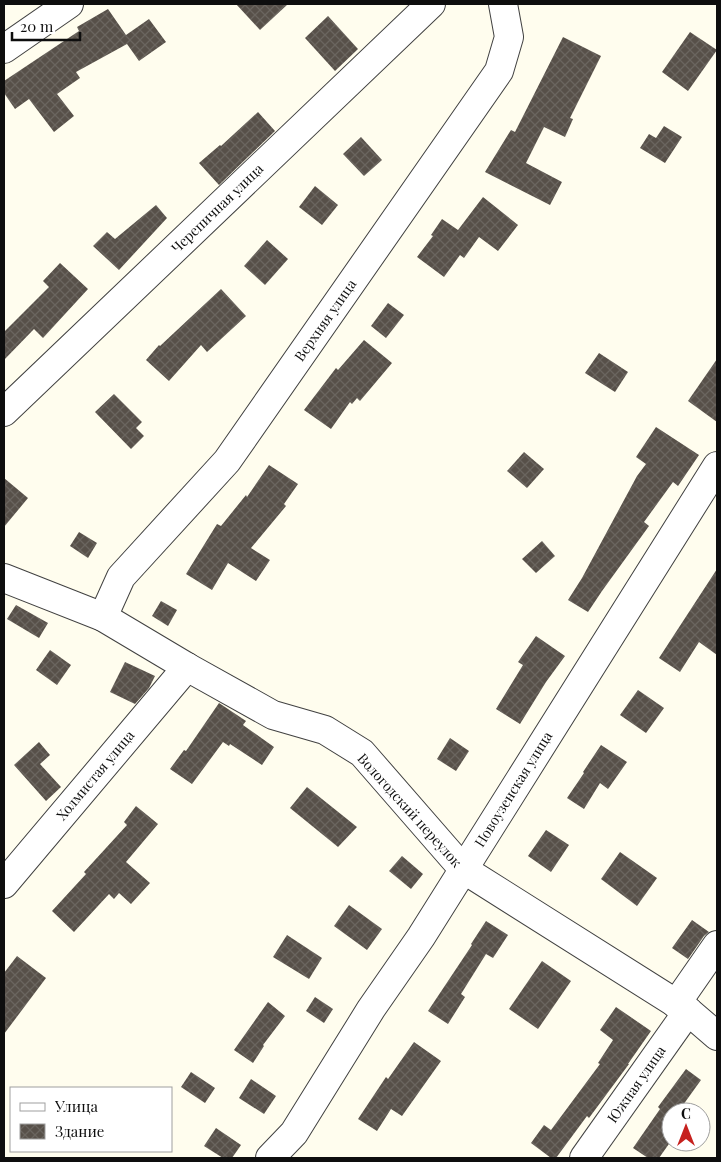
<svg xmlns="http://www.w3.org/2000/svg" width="721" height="1162" font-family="'Playfair Display',serif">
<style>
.building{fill:url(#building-cross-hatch)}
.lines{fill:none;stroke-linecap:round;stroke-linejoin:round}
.minor-casing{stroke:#414141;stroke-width:30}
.minor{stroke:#fff;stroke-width:28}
.labels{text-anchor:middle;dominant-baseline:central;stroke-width:5;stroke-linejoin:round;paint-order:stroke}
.street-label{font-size:14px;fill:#0e0e0e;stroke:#fff}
</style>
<defs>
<pattern id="building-cross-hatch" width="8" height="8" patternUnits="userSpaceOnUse" patternTransform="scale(1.25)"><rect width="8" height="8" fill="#575049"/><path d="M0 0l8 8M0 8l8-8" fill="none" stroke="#6a655f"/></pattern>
</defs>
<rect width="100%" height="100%" fill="#fffdee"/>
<g class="building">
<polygon points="236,4 288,4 260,30"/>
<polygon points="108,9 126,35 149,19 166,42 139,61 127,44 76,72 80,78 57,94 74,116 54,132 29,99 15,109 4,93 4,81 79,31 77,27"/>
<polygon points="328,16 358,49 335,71 305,38"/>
<polygon points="690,32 717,50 688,91 662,72"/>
<polygon points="563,37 601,56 570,118 573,119 565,137 544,127 526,163 562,182 550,205 485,172 511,130 515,132"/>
<polygon points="258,112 275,131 219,185 199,163 220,145 221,146"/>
<polygon points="664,126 682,137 665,163 640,148 649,134 656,138"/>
<polygon points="361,137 382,160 364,176 343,154"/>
<polygon points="315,186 338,205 322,225 299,207"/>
<polygon points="483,197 518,225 498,251 479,237 464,258 460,255 444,277 417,257 433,236 431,235 442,219 458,230"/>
<polygon points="156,205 167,218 119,270 93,246 107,232 115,239"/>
<polygon points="267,240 288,259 265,285 244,266"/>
<polygon points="60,263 88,289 43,338 34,329 4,360 4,332 49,287 43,281"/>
<polygon points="221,289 246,316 207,352 201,345 169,381 146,360 159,345 160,346"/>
<polygon points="388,303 404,315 386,338 371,326"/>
<polygon points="364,340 392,363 360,401 357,398 352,404 350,402 331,429 304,410 336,368 338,370"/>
<polygon points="599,353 628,372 615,392 585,373"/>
<polygon points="717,359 717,422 688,401"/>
<polygon points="114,394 142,422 136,428 144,436 131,449 95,412"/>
<polygon points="656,427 699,455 678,486 673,482 644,522 649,526 602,591 588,612 568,600 582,578 637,476 646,464 636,457"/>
<polygon points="524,452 544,469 527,488 507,471"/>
<polygon points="269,465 298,484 284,504 286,506 251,548 270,560 256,581 228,563 212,590 186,574 217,524 221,526 246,495 247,497"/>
<polygon points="4,478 28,498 4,527"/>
<polygon points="79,532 97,543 88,558 70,546"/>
<polygon points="542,541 555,556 536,573 522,559"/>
<polygon points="717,569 717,655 699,642 680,672 659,658"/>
<polygon points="161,601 177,610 168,626 152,616"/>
<polygon points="16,605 48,623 39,638 7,619"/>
<polygon points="536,636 565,656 546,682 520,724 496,709 523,665 518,662"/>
<polygon points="50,650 71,665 57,685 36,670"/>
<polygon points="125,662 155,676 149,688 135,704 110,692"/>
<polygon points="638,690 664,708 646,733 620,715"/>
<polygon points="219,703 246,721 243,725 274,747 262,765 230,744 229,746 223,742 192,784 170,769 184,750 186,751"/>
<polygon points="450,738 469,751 456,771 437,759"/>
<polygon points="39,742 50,755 40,764 61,787 46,801 14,765"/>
<polygon points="601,745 627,762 608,789 600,783 584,809 567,798 584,773 583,772"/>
<polygon points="307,787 357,827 338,847 290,808"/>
<polygon points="136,806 158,824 126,862 150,883 131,904 119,893 114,899 109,894 74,932 52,911 86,874 84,872 127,825 124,822"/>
<polygon points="546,830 569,845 551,872 528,856"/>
<polygon points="620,852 657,878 637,906 601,879"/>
<polygon points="402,856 423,874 411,889 389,871"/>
<polygon points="349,905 382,929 367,950 334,926"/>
<polygon points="692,920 709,932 704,936 688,959 672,948"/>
<polygon points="486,921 508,935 493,958 486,954 461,994 465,997 448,1024 428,1011 472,945 471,944"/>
<polygon points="287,935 322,958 309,979 273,957"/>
<polygon points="17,956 46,978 4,1034 4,973"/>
<polygon points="542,961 571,981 538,1029 509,1009"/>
<polygon points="315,997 333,1009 324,1023 306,1011"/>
<polygon points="268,1002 285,1016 263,1045 264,1046 253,1063 234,1050"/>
<polygon points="616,1007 651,1031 628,1064 629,1064 589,1118 587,1116 556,1158 551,1158 531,1143 544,1125 551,1130 600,1064 598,1063 613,1040 600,1030"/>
<polygon points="414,1042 441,1061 402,1116 391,1109 377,1131 358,1119 386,1077 388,1079"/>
<polygon points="686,1069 701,1080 678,1112 671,1112 671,1141 659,1158 648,1158 633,1148 660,1109 658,1107"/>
<polygon points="191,1072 215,1088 205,1103 181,1087"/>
<polygon points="251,1079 276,1096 264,1114 239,1098"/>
<polygon points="216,1128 241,1145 232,1158 223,1158 204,1146"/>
</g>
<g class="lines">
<defs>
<g id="minor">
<polyline points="4,49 69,4"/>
<polyline points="4,412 431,4"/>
<polyline points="4,578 103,617 187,667 273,715 325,730 362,753 463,869 688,1011 717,1036"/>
<polyline points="103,617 121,577 227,461 499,71 509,37 503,4"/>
<polyline points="4,884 187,667"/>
<polyline points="676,1004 717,945"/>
<polyline points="270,1158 294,1133 371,1009 421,937 717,466"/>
<polyline points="584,1158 688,1011"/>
</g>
</defs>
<use href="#minor" class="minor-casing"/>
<use href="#minor" class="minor"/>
</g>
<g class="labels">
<g class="street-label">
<text transform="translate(217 208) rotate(-44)">Черепичная улица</text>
<text transform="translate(325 320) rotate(-55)">Верхняя улица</text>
<text transform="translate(95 775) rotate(-50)">Холмистая улица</text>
<text transform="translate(513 789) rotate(-58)">Новоузенская улица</text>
<text transform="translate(410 810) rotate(48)">Вологодский переулок</text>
<text transform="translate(636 1084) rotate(-55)">Южная улица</text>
</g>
</g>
<rect width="721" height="1162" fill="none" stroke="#0e0e0e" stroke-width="10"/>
<rect x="10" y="1087" width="162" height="65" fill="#ffffff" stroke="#9f9f9f"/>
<rect x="20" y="1103" width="25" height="8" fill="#ffffff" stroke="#9f9f9f"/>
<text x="55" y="1112" font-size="15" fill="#0e0e0e">Улица</text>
<rect x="20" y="1124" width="25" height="15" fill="url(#building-cross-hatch)" stroke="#9f9f9f"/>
<text x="55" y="1137" font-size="15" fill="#0e0e0e">Здание</text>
<g transform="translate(686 1127)"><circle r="24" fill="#ffffff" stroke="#9f9f9f"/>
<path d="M0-4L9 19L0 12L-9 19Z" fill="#c6211e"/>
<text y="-8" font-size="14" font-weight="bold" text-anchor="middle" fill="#0e0e0e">С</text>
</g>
<path d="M12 32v8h68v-8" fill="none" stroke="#0e0e0e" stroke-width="2.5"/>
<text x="20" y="32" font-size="15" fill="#0e0e0e" stroke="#ffffff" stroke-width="4" paint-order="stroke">20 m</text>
</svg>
